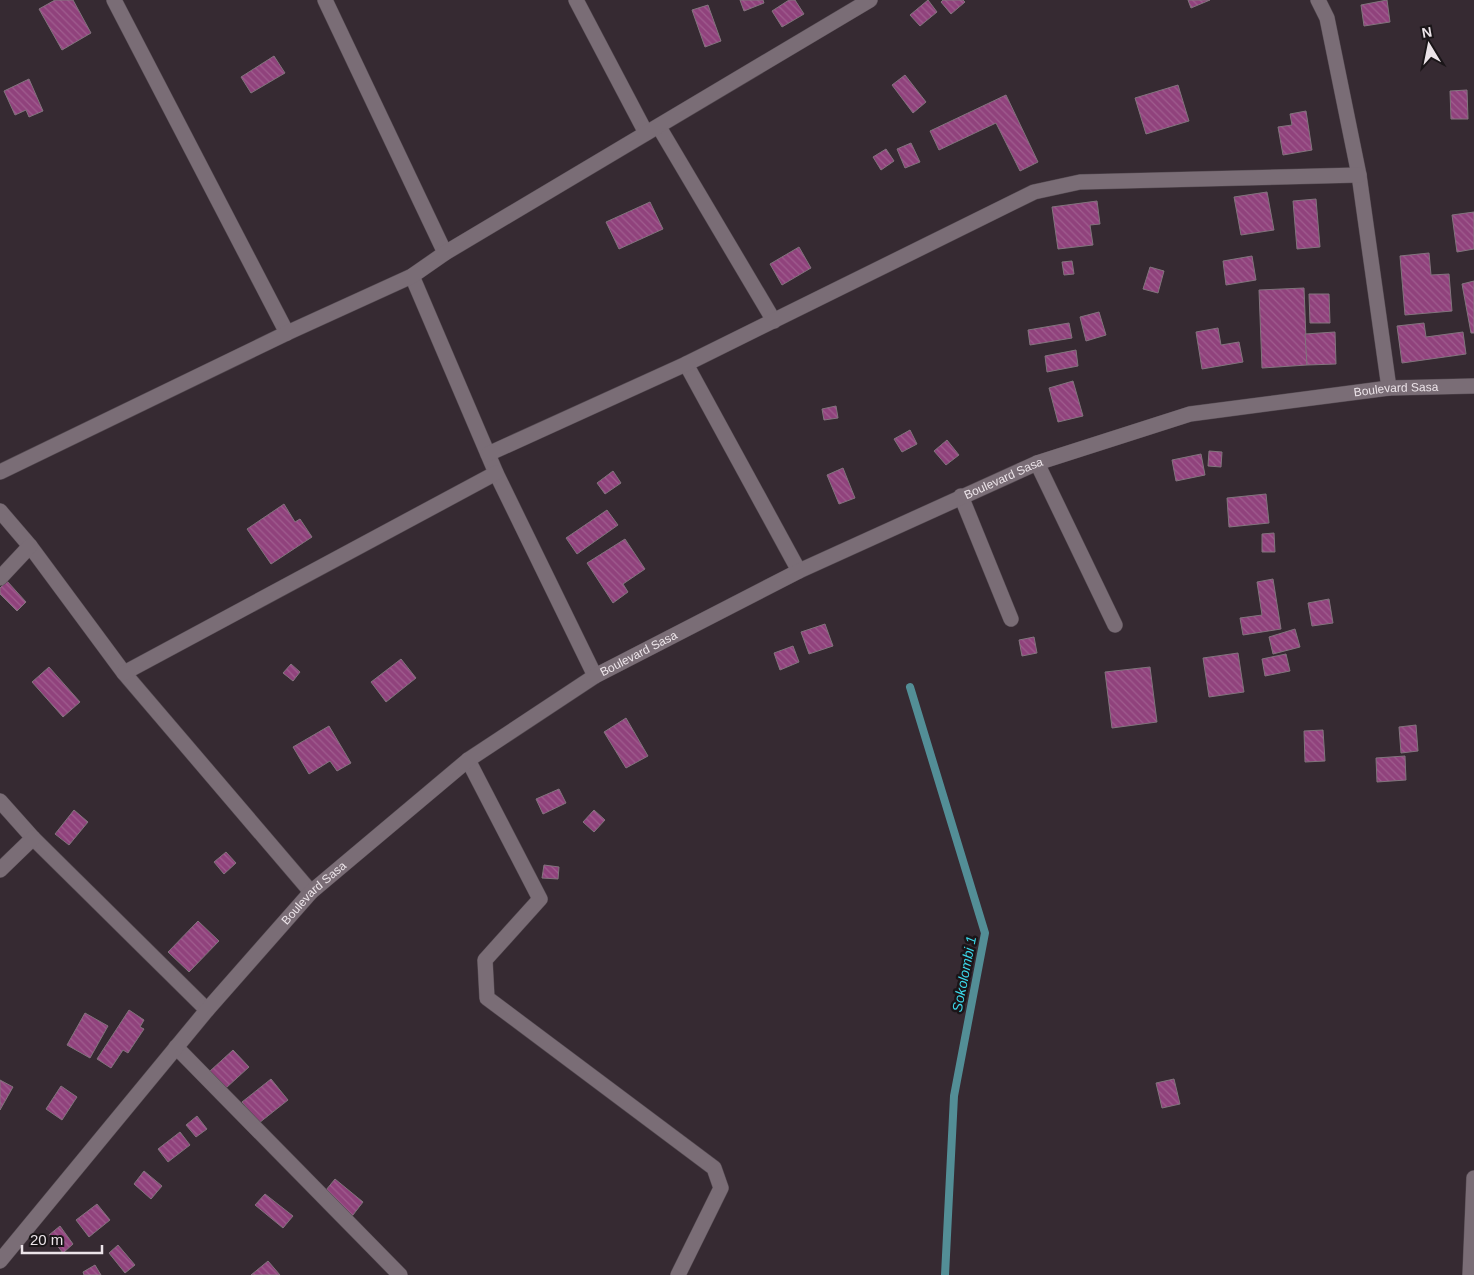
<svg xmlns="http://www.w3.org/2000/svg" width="1474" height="1275" font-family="Helvetica,sans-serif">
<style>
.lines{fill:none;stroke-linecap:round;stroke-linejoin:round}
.stream{stroke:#538e96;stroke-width:8}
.building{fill:url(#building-back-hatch);stroke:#82747d}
.minor-casing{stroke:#534950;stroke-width:16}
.minor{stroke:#7a6d76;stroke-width:15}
.labels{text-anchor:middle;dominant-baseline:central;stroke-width:5;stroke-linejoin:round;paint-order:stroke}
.street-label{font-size:12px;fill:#ece4e9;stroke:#1a1518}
.water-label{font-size:14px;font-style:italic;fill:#3cd8ea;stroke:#1a1518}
</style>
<defs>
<pattern id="building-back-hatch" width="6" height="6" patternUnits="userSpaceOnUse" patternTransform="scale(1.25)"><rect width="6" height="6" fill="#90427c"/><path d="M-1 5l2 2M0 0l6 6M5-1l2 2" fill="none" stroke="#a05d8f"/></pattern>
</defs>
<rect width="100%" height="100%" fill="#362a32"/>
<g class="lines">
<polyline class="stream" points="910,687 985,933 954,1096 945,1275"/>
</g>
<g class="building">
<polygon points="55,0 73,0 91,33 62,50 39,9"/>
<polygon points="740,0 763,0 764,3 744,11"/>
<polygon points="789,0 795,0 804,14 782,27 772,11"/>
<polygon points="928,0 937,12 920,26 910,15"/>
<polygon points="943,0 963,0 965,2 951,14 941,2"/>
<polygon points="1188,0 1210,0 1191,8"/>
<polygon points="1387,0 1390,22 1364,26 1361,5"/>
<polygon points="708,5 721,41 705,47 692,10"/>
<polygon points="274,56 285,73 251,93 241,77"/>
<polygon points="905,75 926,102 913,113 892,85"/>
<polygon points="29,79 43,111 29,117 26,110 15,115 4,91"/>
<polygon points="1178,85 1189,121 1146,134 1135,98"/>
<polygon points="1467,90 1468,119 1451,119 1450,91"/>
<polygon points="1006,95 1038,162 1020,171 996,123 939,150 930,131"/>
<polygon points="1306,111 1312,150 1283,155 1278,127 1292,125 1290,114"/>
<polygon points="911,143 920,162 905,168 897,149"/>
<polygon points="886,149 894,161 881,170 873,157"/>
<polygon points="1267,192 1274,230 1241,235 1234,197"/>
<polygon points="1316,199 1320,247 1297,249 1293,201"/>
<polygon points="1097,201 1100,224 1090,225 1093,245 1058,249 1052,207"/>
<polygon points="650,202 663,229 619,249 606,222"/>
<polygon points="1474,212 1474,249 1457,252 1452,215"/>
<polygon points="799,247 811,268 782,285 770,264"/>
<polygon points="1429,253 1431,275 1449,274 1452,311 1405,315 1400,256"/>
<polygon points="1252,256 1256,280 1226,285 1223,261"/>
<polygon points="1072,261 1074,274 1064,275 1062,262"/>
<polygon points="1150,267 1164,271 1158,293 1143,289"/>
<polygon points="1474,281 1474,333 1471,333 1462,284"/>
<polygon points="1304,288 1307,365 1262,368 1259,290"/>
<polygon points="1309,294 1329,294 1330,323 1310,323"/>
<polygon points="1099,312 1106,335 1086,341 1080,317"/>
<polygon points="1069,323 1072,338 1030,345 1028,330"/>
<polygon points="1424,323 1426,337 1463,332 1466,354 1402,363 1397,326"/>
<polygon points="1218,328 1221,345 1239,342 1243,362 1202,369 1196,332"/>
<polygon points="1335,332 1336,364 1307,365 1305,334"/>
<polygon points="1076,350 1078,366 1047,372 1045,356"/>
<polygon points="1073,381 1083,416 1058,422 1049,388"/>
<polygon points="836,406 838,418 824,420 822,409"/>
<polygon points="910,430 917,444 902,452 894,439"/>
<polygon points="947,440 959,455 946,465 934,451"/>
<polygon points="1209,451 1222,452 1221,467 1208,466"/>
<polygon points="1201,454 1205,475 1176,481 1172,460"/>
<polygon points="843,468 855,498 839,504 827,475"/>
<polygon points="613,471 621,483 605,494 597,483"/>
<polygon points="1266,494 1269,523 1229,527 1227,498"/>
<polygon points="284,504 295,522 300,519 312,537 271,564 247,529"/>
<polygon points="607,510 618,525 577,554 566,538"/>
<polygon points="1274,533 1275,552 1262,552 1262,534"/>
<polygon points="625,539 645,569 623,584 628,592 613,603 587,563"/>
<polygon points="1273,579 1281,629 1243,635 1240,618 1262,615 1257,582"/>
<polygon points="7,581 26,602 17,611 0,594 0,588"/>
<polygon points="1329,599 1333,623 1312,626 1308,603"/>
<polygon points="825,624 833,646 809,654 801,632"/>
<polygon points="1295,629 1300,647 1273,654 1269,637"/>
<polygon points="1034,637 1037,653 1022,656 1019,640"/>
<polygon points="793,646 799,662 780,670 774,653"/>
<polygon points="1238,653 1244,692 1209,697 1203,658"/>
<polygon points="1286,654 1290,671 1265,676 1262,659"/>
<polygon points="401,659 416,678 386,702 371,682"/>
<polygon points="291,664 300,672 293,681 283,673"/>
<polygon points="49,667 80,702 63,717 32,682"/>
<polygon points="1150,667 1157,722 1112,728 1105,672"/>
<polygon points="626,718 648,756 626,768 604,732"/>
<polygon points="1416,725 1418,751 1401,753 1399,727"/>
<polygon points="329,726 351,763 337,771 330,761 309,774 293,747"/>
<polygon points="1323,730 1325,761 1305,762 1304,731"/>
<polygon points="1405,756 1406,780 1377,782 1376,758"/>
<polygon points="559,789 566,803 543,814 536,799"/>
<polygon points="74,810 88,822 69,845 55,834"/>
<polygon points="594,810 605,820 594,832 583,822"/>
<polygon points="226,852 236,863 224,874 214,862"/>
<polygon points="544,865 559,867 558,879 542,878"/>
<polygon points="198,921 219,941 189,972 168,952"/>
<polygon points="129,1010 144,1020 140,1027 144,1029 128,1053 123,1050 111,1068 97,1059"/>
<polygon points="85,1013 108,1026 90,1058 67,1045"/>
<polygon points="233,1050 249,1067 226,1088 210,1071"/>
<polygon points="271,1079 288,1100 259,1123 242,1102"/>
<polygon points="1174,1079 1180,1104 1162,1108 1156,1083"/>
<polygon points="0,1080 13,1087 0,1110"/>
<polygon points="61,1086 77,1097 62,1120 46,1109"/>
<polygon points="197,1116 207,1129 196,1137 186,1125"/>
<polygon points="180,1132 190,1145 168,1162 158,1149"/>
<polygon points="144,1171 162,1186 151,1199 134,1184"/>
<polygon points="335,1179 363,1202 346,1224 317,1201"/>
<polygon points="265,1194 293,1216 283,1228 255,1205"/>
<polygon points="97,1204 110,1220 89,1237 76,1220"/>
<polygon points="60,1226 73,1244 63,1253 49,1235"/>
<polygon points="118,1245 135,1265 125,1273 109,1253"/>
<polygon points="268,1261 280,1275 251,1275"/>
<polygon points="95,1265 101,1275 84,1275 83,1272"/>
</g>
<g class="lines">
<defs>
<g id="minor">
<polyline points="114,0 287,333"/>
<polyline points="325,0 445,253"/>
<polyline points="576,0 646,133"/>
<polyline points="1318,0 1327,18 1359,175 1389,388"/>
<polyline points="659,127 774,321"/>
<polyline points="412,276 496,473 595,676"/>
<polyline points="686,364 799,571"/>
<polyline points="488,454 686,364 1034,192 1080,182 1359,175"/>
<polyline points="1037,463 1115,625"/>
<polyline points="0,472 287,333 412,276 445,253 870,0"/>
<polyline points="961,496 1011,619"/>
<polyline points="0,511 30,546 124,673 311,892"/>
<polyline points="0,578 30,546"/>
<polyline points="124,673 496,473"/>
<polyline points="468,760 540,899 485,960 487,998 714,1168 721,1188 678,1275"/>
<polyline points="0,801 33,838 207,1010"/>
<polyline points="0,870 33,838"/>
<polyline points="176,1047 400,1275"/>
<path id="s1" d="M 0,1261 L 207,1010 L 311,892 L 468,760 L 595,676 L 799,571 L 1037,463 L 1190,414 L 1389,388 L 1474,386"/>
<polyline points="1470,1275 1474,1178"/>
</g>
</defs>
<use href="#minor" class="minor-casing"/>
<use href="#minor" class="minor"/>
</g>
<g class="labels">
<g class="street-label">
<text stroke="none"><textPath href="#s1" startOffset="1699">Boulevard Sasa</textPath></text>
<text stroke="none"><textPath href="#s1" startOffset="1294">Boulevard Sasa</textPath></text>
<text stroke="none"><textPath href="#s1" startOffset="889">Boulevard Sasa</textPath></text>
<text stroke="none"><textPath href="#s1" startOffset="484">Boulevard Sasa</textPath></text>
</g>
<g class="water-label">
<text transform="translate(964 974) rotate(-79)">Sokolombi 1</text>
</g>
</g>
<g transform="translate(1429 45) rotate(350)" stroke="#1a1518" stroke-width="4" paint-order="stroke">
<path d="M0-4L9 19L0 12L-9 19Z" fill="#ece4e9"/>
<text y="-8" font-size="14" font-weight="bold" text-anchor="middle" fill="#ece4e9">N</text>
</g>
<path d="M22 1245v8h80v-8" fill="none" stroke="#ece4e9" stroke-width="2.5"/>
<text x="30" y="1245" font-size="15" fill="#ece4e9" stroke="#1a1518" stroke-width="4" paint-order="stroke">20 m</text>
</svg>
